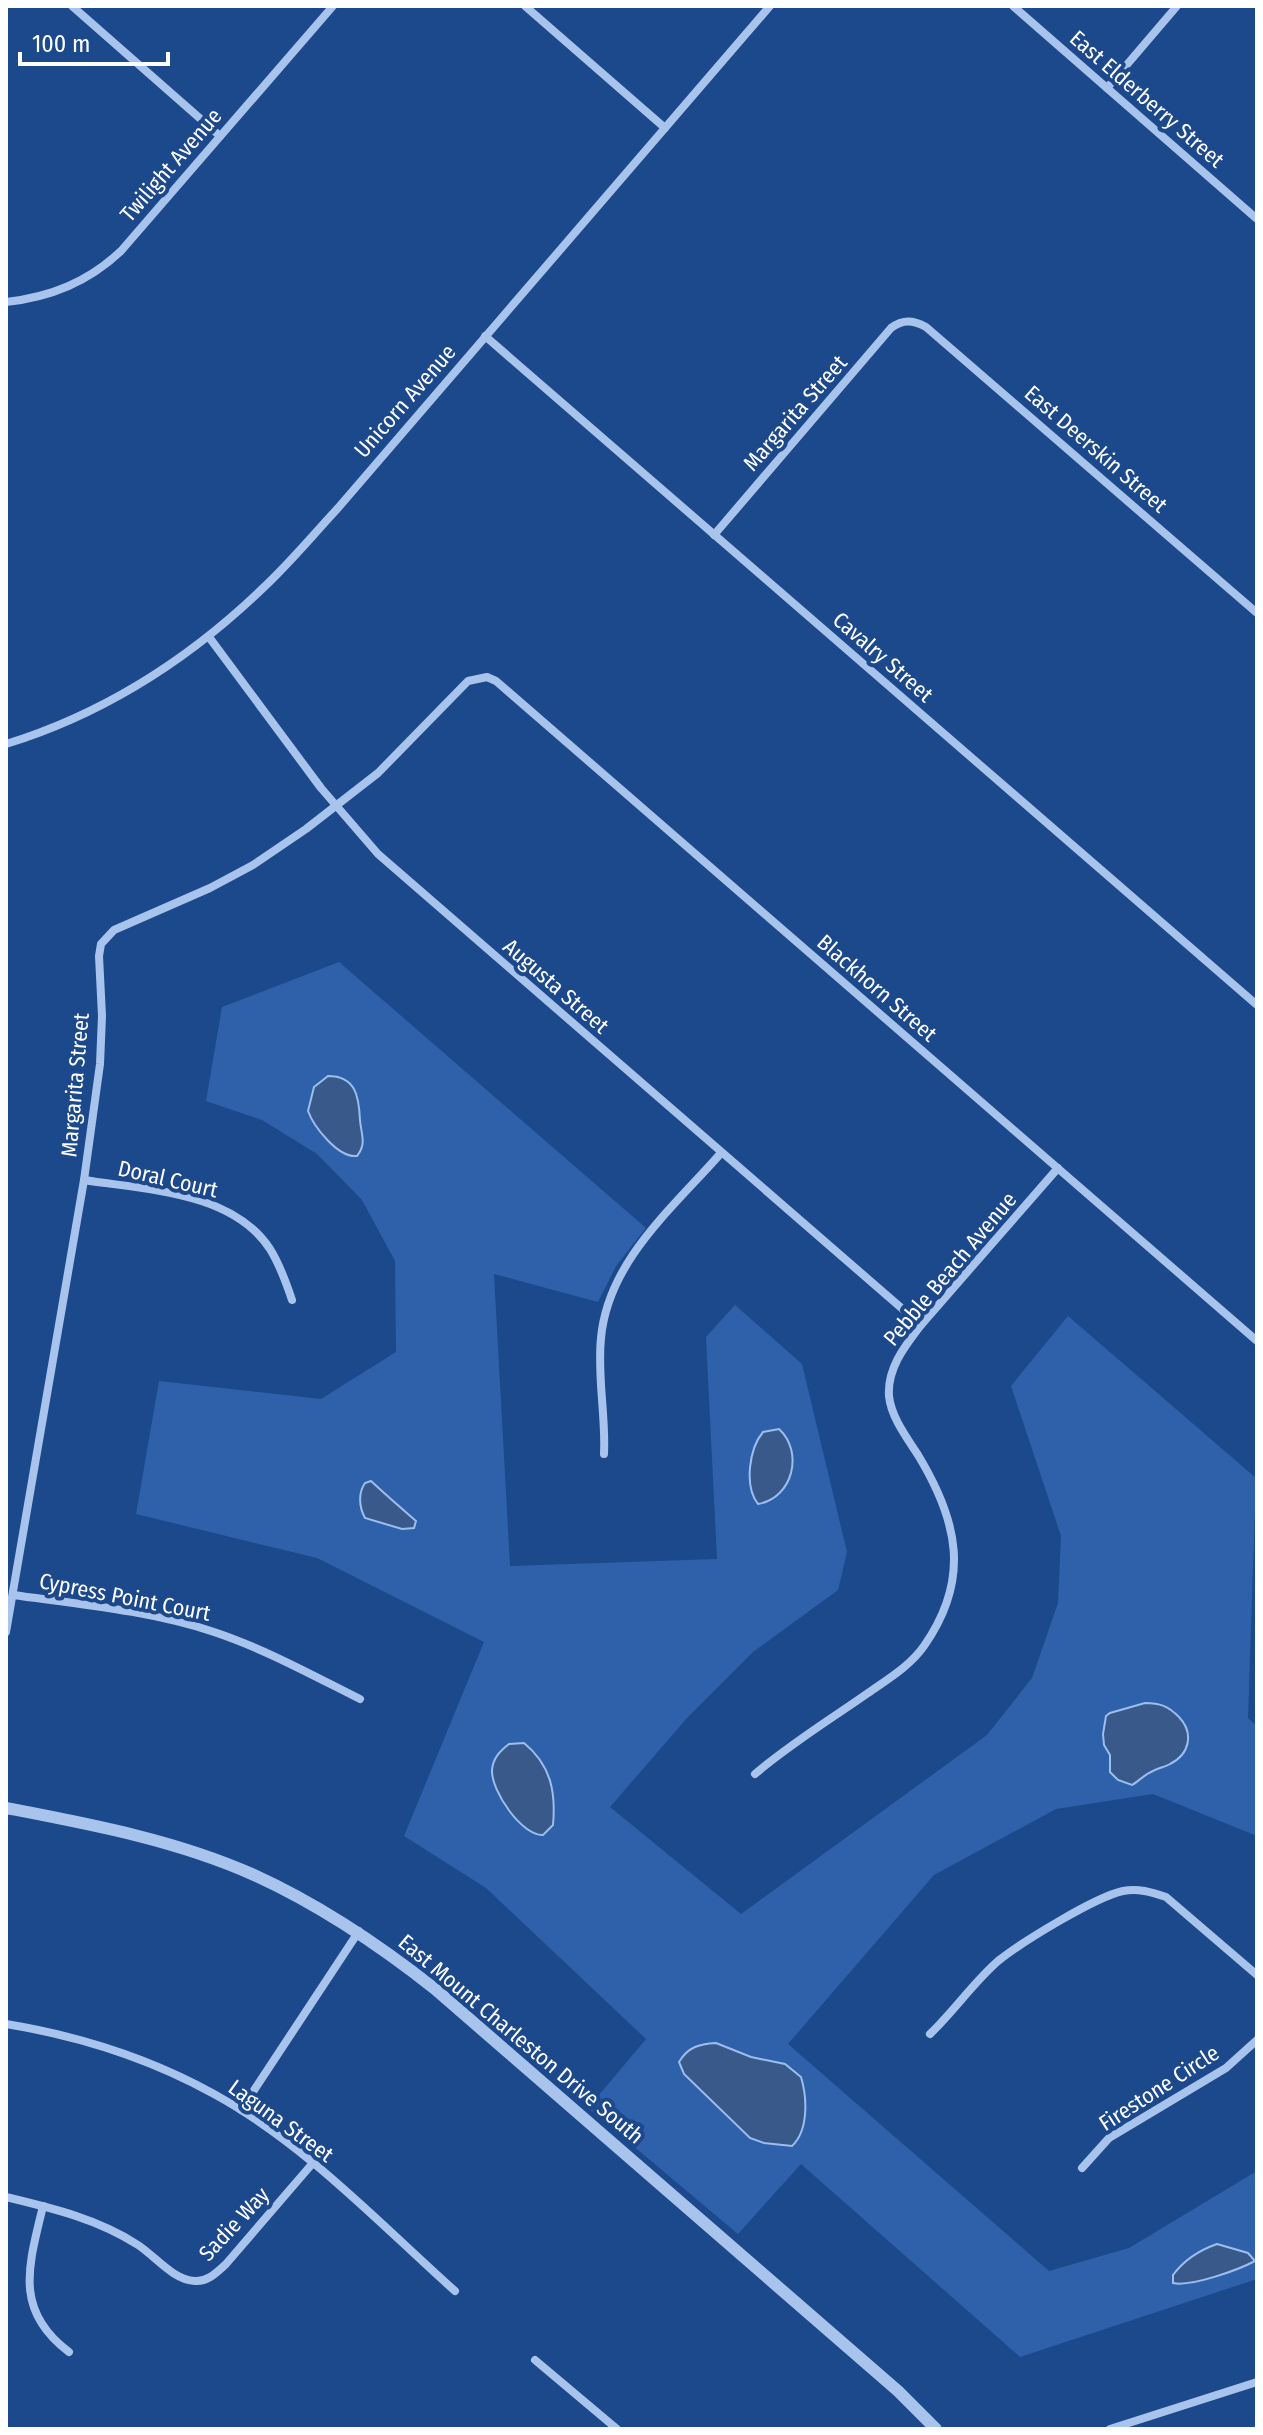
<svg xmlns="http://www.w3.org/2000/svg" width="1263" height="2435" font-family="'Fira Sans Condensed',sans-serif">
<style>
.green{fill:#2f61aa}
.water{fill:#39598b;stroke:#9bbeef;stroke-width:2}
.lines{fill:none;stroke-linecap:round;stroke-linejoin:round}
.minor{stroke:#a8c4ed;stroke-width:8}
.tertiary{stroke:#a8c4ed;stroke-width:12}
.labels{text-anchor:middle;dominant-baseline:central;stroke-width:8;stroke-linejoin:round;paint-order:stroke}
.street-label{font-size:22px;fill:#fff;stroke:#1c488c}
</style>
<rect width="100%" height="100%" fill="#1c488c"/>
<polygon class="green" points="339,962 646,1228 616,1266 598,1302 494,1274 510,1566 717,1559 706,1337 735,1305 802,1364 847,1552 838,1590 753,1652 687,1718 610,1807 741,1914 987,1735 1032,1678 1058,1603 1061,1536 1011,1386 1068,1316 1256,1478 1248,1718 1257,1726 1257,1836 1153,1794 1056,1809 934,1875 788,2044 1049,2271 1129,2248 1257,2171 1257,2279 1020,2357 801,2164 738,2234 588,2108 646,2039 486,1888 404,1836 484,1642 317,1558 136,1514 159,1381 321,1399 396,1352 395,1261 362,1200 317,1154 262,1120 206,1101 222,1007"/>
<g class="water">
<path d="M 328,1076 C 356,1076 359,1097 360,1120 C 361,1134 367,1144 357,1156 C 338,1158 314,1127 308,1111 L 314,1087 Z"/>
<path d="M 779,1429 C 804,1452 793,1498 758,1504 C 744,1486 749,1449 763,1432 Z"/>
<path d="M 371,1481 C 386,1495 401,1508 416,1521 L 414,1528 L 402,1529 L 365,1518 C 359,1507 358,1493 365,1483 Z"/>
<path d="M 1145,1703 C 1160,1703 1168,1706 1179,1717 C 1194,1733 1190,1754 1170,1764 C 1165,1767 1158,1768 1153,1771 C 1145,1774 1139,1781 1132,1785 L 1118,1780 L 1110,1772 L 1110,1755 L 1104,1745 L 1103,1734 L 1106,1716 L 1110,1713 Z"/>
<path d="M 524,1743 C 551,1765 556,1792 553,1825 L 543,1835 C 522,1836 491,1791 492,1770 C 493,1758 500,1751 509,1744 Z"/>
<path d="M 716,2043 L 751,2057 L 785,2064 L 801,2077 C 807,2097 809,2130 792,2146 L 764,2143 L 750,2138 L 684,2074 L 679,2062 C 688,2047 699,2044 716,2043 Z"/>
<path d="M 1217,2244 L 1248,2253 L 1255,2261 C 1238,2270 1191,2287 1173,2283 L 1173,2275 C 1184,2260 1200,2250 1217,2244 Z"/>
</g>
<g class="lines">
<g class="minor">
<polyline points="72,6 220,136"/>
<polyline points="525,6 665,128"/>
<polyline points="1013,6 1257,219"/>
<polyline points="1107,88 1177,6"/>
<path d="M 6,302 C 51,297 88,282 121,251 L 333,6"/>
<polyline points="485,336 1257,1005"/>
<path d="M 714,535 L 891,328 C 903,319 913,320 926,327 L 1257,613"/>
<polyline points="209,637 321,788 378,854 921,1325"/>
<path d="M 6,744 C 103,714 189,659 262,589 C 289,564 313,535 338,508 L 770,6"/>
<path d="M 84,1180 C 146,1190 232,1191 270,1249 C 280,1265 286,1282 292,1300"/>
<path d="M 604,1454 C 606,1416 597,1377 601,1338 C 608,1261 673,1208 721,1153"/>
<path d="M 13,1595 C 78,1604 152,1611 214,1632 C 265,1649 312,1675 360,1699"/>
<polyline points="6,1632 84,1180 100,1064 102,1016 99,956 101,944 114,930 210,888 253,865 306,829 378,773 468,681 487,677 496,681 1257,1341"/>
<path d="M 755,1774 C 790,1744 831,1719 868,1693 C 888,1679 910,1666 924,1646 C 971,1579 958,1521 918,1455 C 907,1438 891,1417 889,1396 C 887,1368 905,1346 921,1325 L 1058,1168"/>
<path d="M 6,2024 C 79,2036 149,2058 214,2094 C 304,2143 379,2223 455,2291"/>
<path d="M 930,2034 C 954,2011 973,1983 998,1961 C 1022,1942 1095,1897 1123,1891 C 1138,1888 1151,1892 1166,1897 L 1257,1975"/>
<polyline points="241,2110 359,1931"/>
<polyline points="1082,2168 1109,2138 1226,2068 1257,2040"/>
<path d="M 6,2197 C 52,2208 98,2219 138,2245 C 155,2256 173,2280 195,2281 C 208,2282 217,2272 226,2264 L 312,2164"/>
<path d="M 43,2206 C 29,2265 13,2310 69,2352"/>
<polyline points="535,2360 617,2429"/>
<polyline points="1110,2429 1257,2382"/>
</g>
<path class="tertiary" d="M 6,1808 C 89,1824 176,1840 254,1875 C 320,1905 378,1944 435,1989 L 898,2391 L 936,2429"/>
</g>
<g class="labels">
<g class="street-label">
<text transform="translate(1147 99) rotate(41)">East Elderberry Street</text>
<text transform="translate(171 165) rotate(-49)">Twilight Avenue</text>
<text transform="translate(405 401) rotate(-49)">Unicorn Avenue</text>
<text transform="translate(795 413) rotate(-49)">Margarita Street</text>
<text transform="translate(1096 449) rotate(41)">East Deerskin Street</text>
<text transform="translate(883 657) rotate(41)">Cavalry Street</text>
<text transform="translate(556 986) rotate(41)">Augusta Street</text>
<text transform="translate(877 988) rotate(41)">Blackhorn Street</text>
<text transform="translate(75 1085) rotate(-85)">Margarita Street</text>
<text transform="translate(168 1179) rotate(13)">Doral Court</text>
<text transform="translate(950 1269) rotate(-50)">Pebble Beach Avenue</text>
<text transform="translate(125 1597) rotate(11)">Cypress Point Court</text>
<text transform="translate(521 2039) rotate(40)">East Mount Charleston Drive South</text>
<text transform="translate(1159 2088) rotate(-33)">Firestone Circle</text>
<text transform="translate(281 2121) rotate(36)">Laguna Street</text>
<text transform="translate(234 2224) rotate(-47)">Sadie Way</text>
</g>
</g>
<rect width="1263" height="2435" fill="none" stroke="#ffffff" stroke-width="16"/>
<path d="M20 52v12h148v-12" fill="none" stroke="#ffffff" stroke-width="4"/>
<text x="32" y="52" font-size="24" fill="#ffffff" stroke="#1c488c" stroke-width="6" paint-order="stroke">100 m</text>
</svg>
